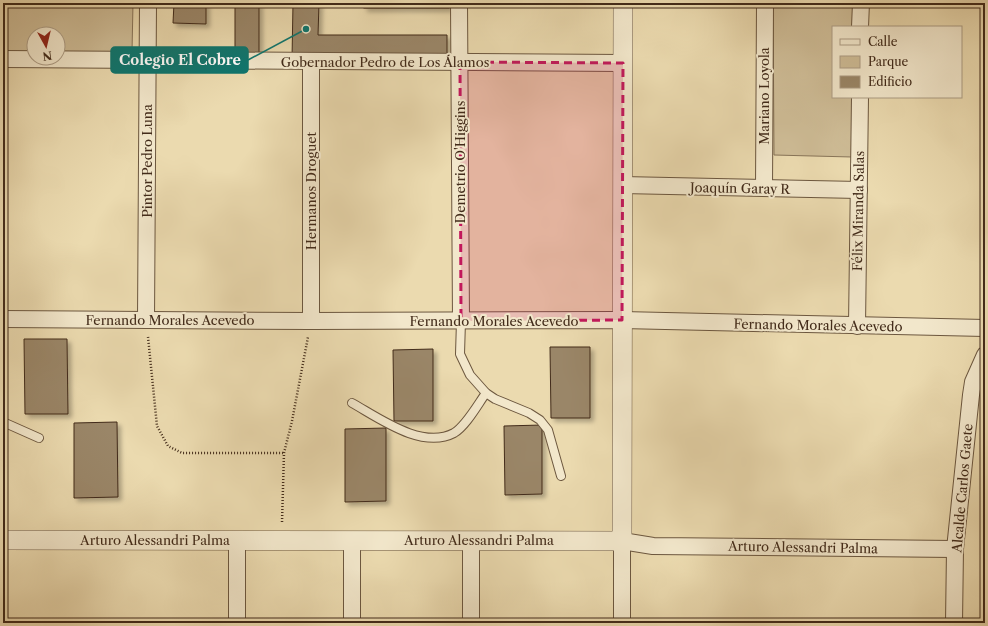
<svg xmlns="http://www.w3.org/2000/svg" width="988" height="626" font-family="'Libre Caslon Text',serif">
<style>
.green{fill:#cebc96;stroke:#887458}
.building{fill:#9a8667;stroke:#422b1a;filter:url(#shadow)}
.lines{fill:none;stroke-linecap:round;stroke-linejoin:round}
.service-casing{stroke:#6c573f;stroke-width:10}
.minor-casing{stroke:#6c573f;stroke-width:18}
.tertiary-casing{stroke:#6c573f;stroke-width:20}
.path{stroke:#422b1a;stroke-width:2.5;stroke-dasharray:1 2;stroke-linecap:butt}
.service{stroke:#f2e7cb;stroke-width:8}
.minor{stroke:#f2e7cb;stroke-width:16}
.tertiary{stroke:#f2e7cb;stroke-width:19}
.marked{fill:#c2185b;fill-opacity:0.2;stroke:#c2185b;stroke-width:3;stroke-dasharray:8 5;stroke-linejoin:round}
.labels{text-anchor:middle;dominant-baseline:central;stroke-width:4;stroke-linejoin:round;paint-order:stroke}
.street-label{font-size:13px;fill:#422b1a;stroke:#f2e7cb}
.leader{fill:none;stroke:#0f766e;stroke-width:1.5}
.callout-dot{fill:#0f766e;stroke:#f2e7cb;stroke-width:1.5}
.callout{fill:#0f766e;stroke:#0f766e;stroke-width:1.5}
.callout-label{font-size:14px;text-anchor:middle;font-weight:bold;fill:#fff}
</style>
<defs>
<filter id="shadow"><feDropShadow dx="3.5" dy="3.5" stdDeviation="2" flood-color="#0004"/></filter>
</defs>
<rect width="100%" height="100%" fill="#ebdaaf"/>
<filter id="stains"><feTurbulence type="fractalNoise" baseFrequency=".005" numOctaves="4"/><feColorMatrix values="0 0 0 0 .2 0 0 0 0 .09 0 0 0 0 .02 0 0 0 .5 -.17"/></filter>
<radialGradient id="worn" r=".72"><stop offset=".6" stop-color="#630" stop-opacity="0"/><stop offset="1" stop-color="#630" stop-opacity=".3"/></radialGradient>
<g class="green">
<polygon points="3,3 133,3 132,52 58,52 58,34 34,34 34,52 3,52"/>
<polygon points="773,3 853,3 853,27 833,27 833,97 853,97 852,157 774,155"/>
</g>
<g class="building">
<polygon points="174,3 206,3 206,24 173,23"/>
<rect x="235" y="3" width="24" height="54"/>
<polygon points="293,3 319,3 318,35 447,35 447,59 292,59"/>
<rect x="364" y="3" width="85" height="5"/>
<polygon points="24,339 67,339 68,414 25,414"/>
<polygon points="550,347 590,347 590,418 551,418"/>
<polygon points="433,349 433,421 394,421 393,350"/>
<polygon points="117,422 118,497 74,498 74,423"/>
<polygon points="542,425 542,494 505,495 504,426"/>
<polygon points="386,428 386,501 345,502 345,429"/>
</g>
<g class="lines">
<defs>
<g id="service">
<polyline points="461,321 460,354 470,375 486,393 495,399 529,413 540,420 548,430 561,476"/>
<path d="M 352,403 C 379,418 422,450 454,433 C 466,426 478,404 486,393"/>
<polyline points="3,422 39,438"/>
</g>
<g id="minor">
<polyline points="459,3 461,321"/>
<polyline points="860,27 861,3"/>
<polyline points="3,59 623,63"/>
<polyline points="622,185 859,190"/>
<polyline points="764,188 765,3"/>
<polyline points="3,319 311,321 622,320 985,328"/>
<polyline points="146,320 148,3"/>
<polyline points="311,321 311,61"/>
<polyline points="857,326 860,97"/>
<polyline points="237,623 237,540"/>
<polyline points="352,623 352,540"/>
<polyline points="471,623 471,540"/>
<polyline points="622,623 622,541 653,546 955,549"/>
<polyline points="954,623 955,549 971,395 973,382 985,355"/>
</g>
<polyline id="tertiary" points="3,540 622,541 623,3"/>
</defs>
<use href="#service" class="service-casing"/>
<use href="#minor" class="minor-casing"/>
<use href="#tertiary" class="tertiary-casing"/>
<g class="path">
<polyline points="148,337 157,426 168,446 182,453 284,453"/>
<polyline points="282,522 284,453 292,421 308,337"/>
</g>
<use href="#service" class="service"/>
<use href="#minor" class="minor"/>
<use href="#tertiary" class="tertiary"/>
</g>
<path class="marked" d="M 460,62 L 623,63 L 622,320 L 461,321 Z"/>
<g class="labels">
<g class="street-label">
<text x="385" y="62">Gobernador Pedro de Los Álamos</text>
<text transform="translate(764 96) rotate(-90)">Mariano Loyola</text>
<text transform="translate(147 161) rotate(-90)">Pintor Pedro Luna</text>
<text transform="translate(460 162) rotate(-90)">Demetrio O'Higgins</text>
<text transform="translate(740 188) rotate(1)">Joaquín Garay R</text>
<text transform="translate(311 191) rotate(-90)">Hermanos Droguet</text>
<text transform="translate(858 211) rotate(-89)">Félix Miranda Salas</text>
<text x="170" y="320">Fernando Morales Acevedo</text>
<text x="494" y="321">Fernando Morales Acevedo</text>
<text transform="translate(818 325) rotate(1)">Fernando Morales Acevedo</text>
<text transform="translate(962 488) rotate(-85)">Alcalde Carlos Gaete</text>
<text x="155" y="540">Arturo Alessandri Palma</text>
<text x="479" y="540">Arturo Alessandri Palma</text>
<text transform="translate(803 547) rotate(1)">Arturo Alessandri Palma</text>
</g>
</g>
<path class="leader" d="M306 29L248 60"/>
<circle class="callout-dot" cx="306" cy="29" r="4"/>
<rect class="callout" x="111" y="47" width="137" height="26" rx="4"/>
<g class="callout-label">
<text x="180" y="65">Colegio El Cobre</text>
</g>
<rect width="988" height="626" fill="none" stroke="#ebdaaf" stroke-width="16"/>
<rect x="4" y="4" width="980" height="618" fill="none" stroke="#422b1a" stroke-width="2"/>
<rect x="8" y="8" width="972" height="610" fill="none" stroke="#422b1a"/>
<rect x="832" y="26" width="130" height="72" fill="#f2e7cb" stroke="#ac9c84"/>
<rect x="840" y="39" width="20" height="6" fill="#f2e7cb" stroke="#ac9c84"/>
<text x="868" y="46" font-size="12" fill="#422b1a">Calle</text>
<rect x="840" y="56" width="20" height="12" fill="#cebc96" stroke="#ac9c84"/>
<text x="868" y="66" font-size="12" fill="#422b1a">Parque</text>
<rect x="840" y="76" width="20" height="12" fill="#9a8667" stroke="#ac9c84"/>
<text x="868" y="86" font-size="12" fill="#422b1a">Edificio</text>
<g transform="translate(46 46) rotate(172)"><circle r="19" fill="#f2e7cb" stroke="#ac9c84"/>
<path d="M0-3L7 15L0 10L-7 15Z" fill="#8f2418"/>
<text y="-6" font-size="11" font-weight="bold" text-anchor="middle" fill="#422b1a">N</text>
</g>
<rect width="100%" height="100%" filter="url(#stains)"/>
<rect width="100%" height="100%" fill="url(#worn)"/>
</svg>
